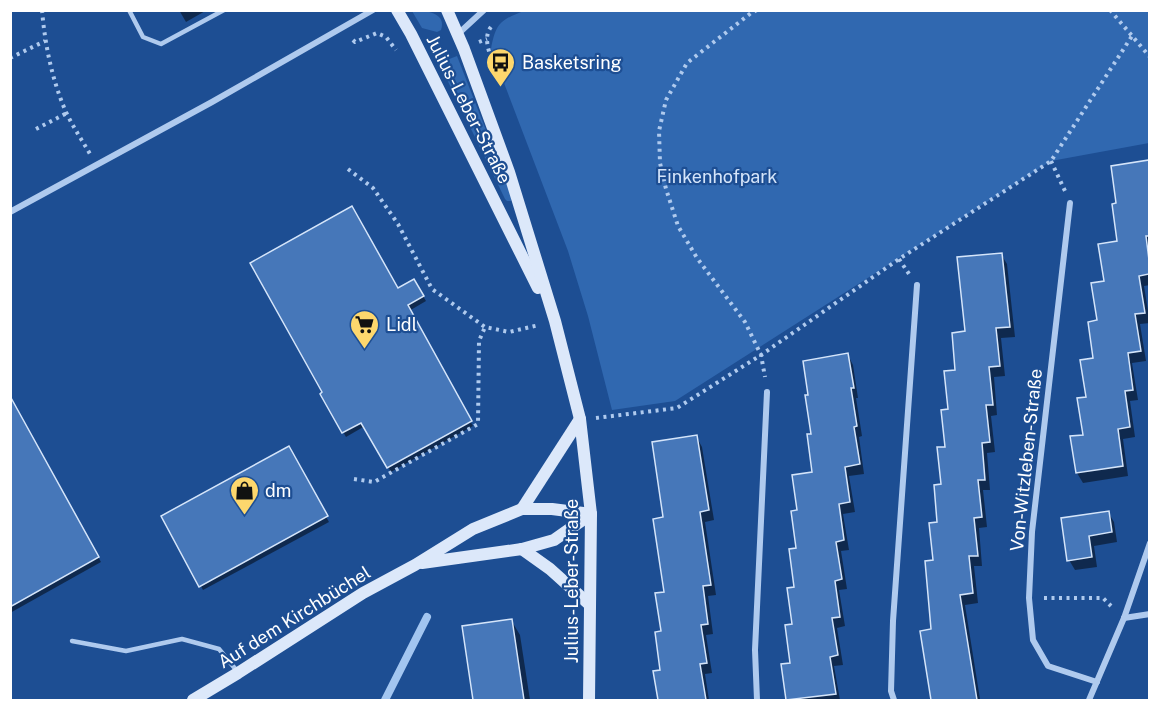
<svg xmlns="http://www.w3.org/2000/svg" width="1160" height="711" font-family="'Public Sans',sans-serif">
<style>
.green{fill:#3068b0}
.shadow{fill:#0007}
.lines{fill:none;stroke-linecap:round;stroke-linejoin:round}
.stream{stroke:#a2c5f0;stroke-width:8}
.building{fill:#4677b9;stroke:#d5e5fa;stroke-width:1.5}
.path{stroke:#afcaee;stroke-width:4;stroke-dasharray:3 4.5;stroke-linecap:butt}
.lane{stroke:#afcaee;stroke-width:4.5}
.street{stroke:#afcaee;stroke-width:6}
.secondary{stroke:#dce8fa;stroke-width:12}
.labels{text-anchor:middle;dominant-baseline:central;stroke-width:4.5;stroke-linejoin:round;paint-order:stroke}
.poi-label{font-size:18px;fill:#fff;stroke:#1d4e93;text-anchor:start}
.street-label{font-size:18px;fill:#fff;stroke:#1d4e93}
.park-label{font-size:18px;fill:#d5e5fa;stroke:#1d4e93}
</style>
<rect width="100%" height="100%" fill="#1d4e93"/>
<g class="green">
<path d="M 526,10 L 1149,11 L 1149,143 L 1051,161 L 675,401 L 612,410 L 588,316 L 568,251 L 491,49 C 496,22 501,20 526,10 Z"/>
<path d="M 412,11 C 424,10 447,12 441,30 L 437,32 L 422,28 Z"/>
<polygon points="457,56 512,197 511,201 507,201 505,199 439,63"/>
</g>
<g class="shadow">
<polygon points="179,10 207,10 186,22"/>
<polygon points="1150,162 1150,285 1144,286 1150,323 1140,324 1146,361 1132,363 1138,400 1130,401 1135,437 1123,439 1128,476 1083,483 1077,473 1084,436 1087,398 1095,359 1099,321 1106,282 1119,242 1118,204 1112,167"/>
<polygon points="1001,254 1007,264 1015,337 1001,338 1005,376 994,377 997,415 991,416 995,452 987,453 990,490 983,490 987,527 979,528 982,566 974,566 978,603 965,605 980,699 982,699 983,700 932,700 922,632 933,631 934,561 949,411 966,333"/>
<polygon points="414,281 426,301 409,311 473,426 391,472 365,426 346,437 322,394 397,290"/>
<polygon points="848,355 853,365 858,398 856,398 862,436 859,437 864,474 849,476 855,512 843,514 849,550 841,551 847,589 839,590 845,626 837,628 843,665 834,666 840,700 787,700 782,665 792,664 799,512 814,473 813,435"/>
<polygon points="10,399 101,562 10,613"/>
<polygon points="696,436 702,447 714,520 705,522 716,595 708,596 713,634 706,635 712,673 705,674 709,700 659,700 655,672 662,671 663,632 666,593 665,519"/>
<polygon points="288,448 329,522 203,590 163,517"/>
<polygon points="1108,512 1114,522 1117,542 1094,546 1097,567 1075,570 1069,560"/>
<polygon points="511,620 520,635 530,700 475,700 464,628"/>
</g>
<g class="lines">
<polyline class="stream" points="385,700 427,617"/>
</g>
<g class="building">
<polygon points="1149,160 1149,236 1146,236 1149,260 1149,274 1139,276 1145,313 1135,314 1141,351 1128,353 1133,390 1125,391 1130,427 1118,429 1123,466 1076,473 1070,436 1083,435 1077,398 1086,397 1080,360 1093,358 1088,322 1097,320 1091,283 1104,281 1098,244 1117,241 1112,204 1116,203 1111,166"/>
<polygon points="352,206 398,288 414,279 424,296 408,305 472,421 387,468 361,423 342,433 320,394 322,392 250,263"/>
<polygon points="1002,253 1010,327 996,328 1000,366 989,367 993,405 986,405 990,442 982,443 985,480 978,480 982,517 974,518 978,556 969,556 973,593 960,595 977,700 931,700 920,631 931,629 925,561 933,560 929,523 937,522 934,485 941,484 937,447 945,447 941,410 948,409 944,371 955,370 952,333 965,331 957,257"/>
<polygon points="848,353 854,388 851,388 857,426 854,427 860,464 845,467 850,502 839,504 844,540 836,542 842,579 835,581 840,617 832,618 838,655 830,657 836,694 786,700 781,664 790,663 785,625 792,624 787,588 794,587 789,549 796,548 791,511 797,510 792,475 812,472 807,434 811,434 805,395 808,395 803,361"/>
<polygon points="10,396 99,557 10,607"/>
<polygon points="697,435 709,510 700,512 711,585 703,586 708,624 701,625 707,663 700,664 706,700 658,700 653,671 660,670 655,632 661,631 655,593 664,592 653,519 663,517 652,442"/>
<polygon points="289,446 328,516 199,587 161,516"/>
<polygon points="1109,511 1112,532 1089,536 1092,557 1067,561 1061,518"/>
<polygon points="512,619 524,700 473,700 462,626"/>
</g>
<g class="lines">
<g class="path">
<path d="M 42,10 C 45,45 52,80 66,112 C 73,127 82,140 90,154"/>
<polyline points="757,10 751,13 687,63 666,100 659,131 660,163 666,189 678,226 697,258 745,322 761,355 765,377"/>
<polyline points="1110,10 1150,57"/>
<path d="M 491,27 C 483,37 489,52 493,63"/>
<polyline points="353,40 355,42 377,33 386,37 396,50"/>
<polyline points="479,42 487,39"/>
<polyline points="10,58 45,41"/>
<polyline points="36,129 67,113"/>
<polyline points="1051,161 1065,191"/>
<polyline points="348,169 373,188 398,224 432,289 485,327 509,332 539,325"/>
<polyline points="899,259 909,274"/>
<polyline points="596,418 677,408 761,355 899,259 1051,161 1132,36"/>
<polyline points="354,479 374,482 478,424 479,341 485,327"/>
<polyline points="1044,598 1103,598 1111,606"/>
</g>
<g class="lane">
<polyline points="129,10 143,37 161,44 224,10"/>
<polyline points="72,641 126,651 182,639 219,649 237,671"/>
</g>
<g class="street">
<polyline points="458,34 484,10"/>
<polyline points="1070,203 1032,532 1029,598 1033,640 1048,666 1097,682"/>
<polyline points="10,212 212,102 373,10"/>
<polyline points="1124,618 1150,614"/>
<polyline points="757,700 755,650 767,392"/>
<polyline points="894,700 891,691 893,621 917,285"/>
<polyline points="1089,700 1124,618 1150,543"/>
</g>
<g class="secondary">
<polyline points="397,10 411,34 538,288"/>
<polyline points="447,10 464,49 509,172 555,321 580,419 591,514 589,700"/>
<polyline points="522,509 580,419"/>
<polyline points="522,549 550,569 590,605"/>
<polyline points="422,563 522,549 554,540 591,514"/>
<polyline points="193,700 238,673 363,593 415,565 473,529 522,509 552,509 591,514"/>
</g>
</g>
<defs>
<symbol id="bus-pin" viewBox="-11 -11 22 30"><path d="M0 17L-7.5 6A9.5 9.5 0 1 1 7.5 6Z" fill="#fdd76d" stroke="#1d4e93"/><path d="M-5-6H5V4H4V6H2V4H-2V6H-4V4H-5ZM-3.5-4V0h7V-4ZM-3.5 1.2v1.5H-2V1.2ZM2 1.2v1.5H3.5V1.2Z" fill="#111"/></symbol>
<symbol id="supermarket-pin" viewBox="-11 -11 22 30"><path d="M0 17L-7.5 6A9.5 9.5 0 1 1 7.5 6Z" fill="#fdd76d" stroke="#1d4e93"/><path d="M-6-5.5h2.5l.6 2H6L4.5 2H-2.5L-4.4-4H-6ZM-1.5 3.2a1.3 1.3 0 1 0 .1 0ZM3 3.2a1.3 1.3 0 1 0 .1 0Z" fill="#111"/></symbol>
<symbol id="shop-pin" viewBox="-11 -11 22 30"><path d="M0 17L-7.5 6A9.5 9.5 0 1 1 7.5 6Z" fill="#fdd76d" stroke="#1d4e93"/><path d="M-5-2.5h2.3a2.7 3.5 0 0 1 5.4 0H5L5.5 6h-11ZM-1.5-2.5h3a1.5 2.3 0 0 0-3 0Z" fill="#111"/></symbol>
</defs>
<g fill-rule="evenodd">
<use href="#bus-pin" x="484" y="46" width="33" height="45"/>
<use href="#supermarket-pin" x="348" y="308" width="33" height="45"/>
<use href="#shop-pin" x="228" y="474" width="33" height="45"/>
</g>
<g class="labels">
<g class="poi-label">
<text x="522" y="62">Basketsring</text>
<text x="386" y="324">Lidl</text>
<text x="265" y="490">dm</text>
</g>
<g class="street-label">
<text transform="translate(469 109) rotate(63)">Julius-Leber-Straße</text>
<text transform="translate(1026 460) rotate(-84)">Von-Witzleben-Straße</text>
<text transform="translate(571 581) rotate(-90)">Julius-Leber-Straße</text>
<text transform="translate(294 617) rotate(-32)">Auf dem Kirchbüchel</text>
</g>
<g class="park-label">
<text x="717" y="176">Finkenhofpark</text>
</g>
</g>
<rect width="1160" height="711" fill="none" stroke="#ffffff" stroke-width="24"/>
</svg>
